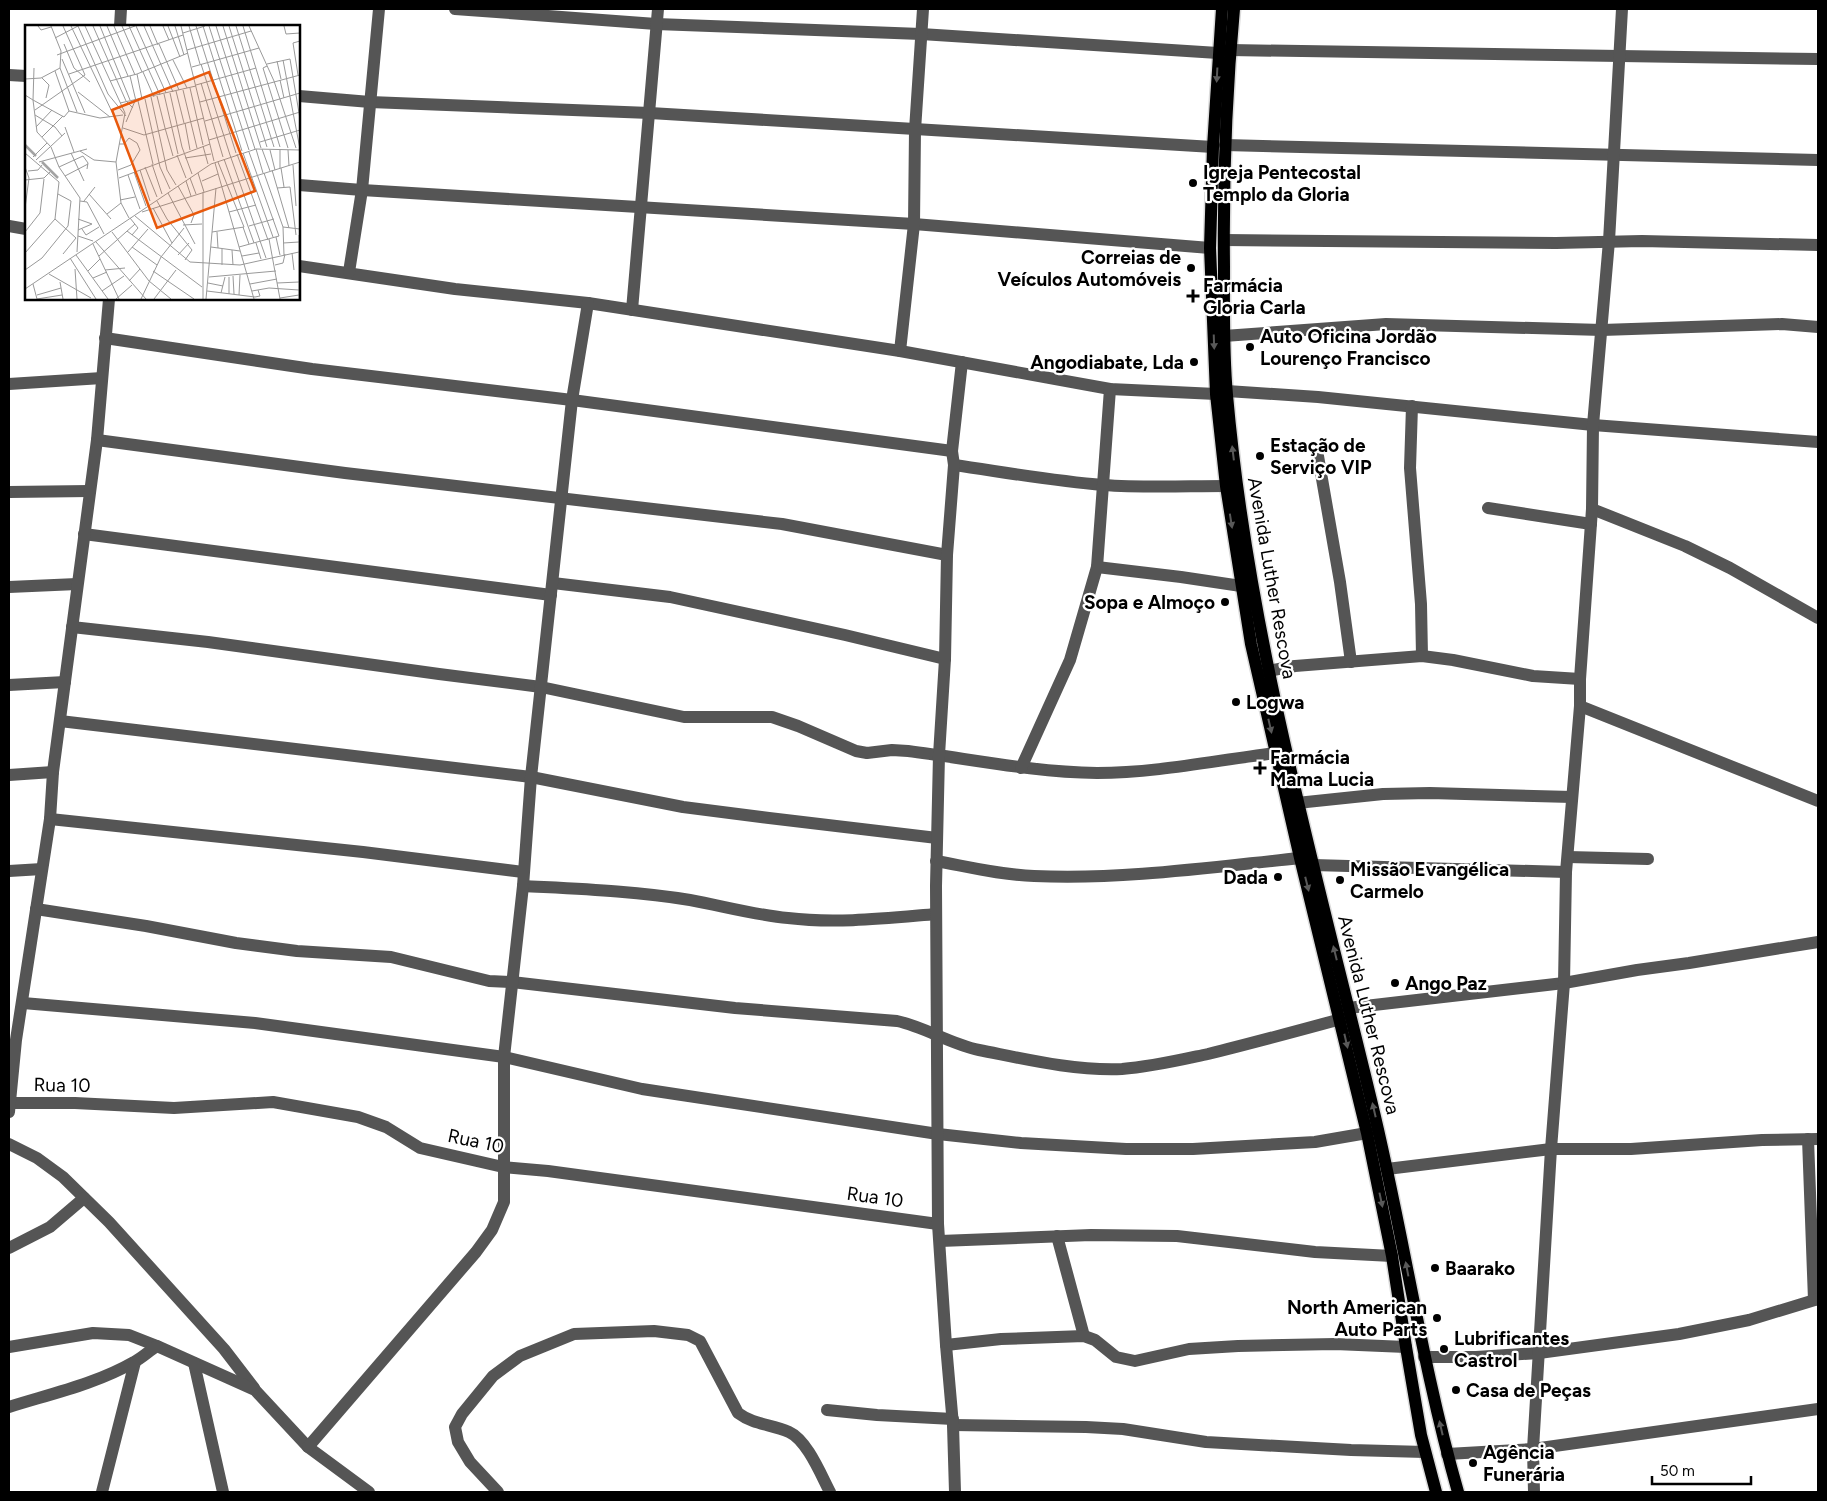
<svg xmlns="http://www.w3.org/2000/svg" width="1827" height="1501" font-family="Figtree,sans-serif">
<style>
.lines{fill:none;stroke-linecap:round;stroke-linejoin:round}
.major-casing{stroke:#dbdbdb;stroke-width:15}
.minor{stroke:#555;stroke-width:12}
.major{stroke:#000;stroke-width:12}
.oneway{fill:#595959}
.poi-dot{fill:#000;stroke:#fff;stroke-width:2}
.labels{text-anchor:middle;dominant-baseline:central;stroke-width:4.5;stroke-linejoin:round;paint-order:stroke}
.poi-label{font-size:19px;font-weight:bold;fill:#000;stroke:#fff;text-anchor:start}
.street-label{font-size:19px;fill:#000;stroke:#fff}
.inset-river{fill:none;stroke:#a3a3a3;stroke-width:2.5}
.inset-road{fill:none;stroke:#999;stroke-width:1}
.view{fill:#e8590c;fill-opacity:0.15;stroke:#e8590c;stroke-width:2.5}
.inset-edge{fill:none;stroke:#000;stroke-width:2.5}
</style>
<rect width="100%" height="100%" fill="#fff"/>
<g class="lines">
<defs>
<g id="major">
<polyline points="1222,9 1213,147 1210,248 1216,394 1226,486 1251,644 1300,858 1367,1133 1392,1256 1406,1347 1421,1435 1436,1492"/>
<path d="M 1234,9 C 1226,94 1223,180 1224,266 C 1224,309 1223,352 1227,395 C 1248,635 1315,867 1371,1100 C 1403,1230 1421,1363 1458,1492"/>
</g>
</defs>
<use href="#major" class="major-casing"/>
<g class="minor">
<polyline points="455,9 656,24 921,34 1218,53"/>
<polyline points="120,26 121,9"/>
<polyline points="1230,50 1818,59"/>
<polyline points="9,75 26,76"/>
<polyline points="299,96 370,102 650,113 1213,147"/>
<polyline points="1225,145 1818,160"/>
<polyline points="299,185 362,190 914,224 1210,248"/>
<polyline points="9,226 26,229"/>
<polyline points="1224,240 1556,243 1642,241 1818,245"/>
<polyline points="299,266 455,289 588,303 900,351 1110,389 1216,394"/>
<polyline points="349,272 362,190 379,9"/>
<polyline points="632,310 658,9"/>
<polyline points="1224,336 1386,324 1602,330 1782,324 1818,327"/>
<polyline points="105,338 312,369 572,400 952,451"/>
<polyline points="900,351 914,224 915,130 923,9"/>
<polyline points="9,384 102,378"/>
<polyline points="1227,391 1318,397 1593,425 1818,442"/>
<polyline points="1412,406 1410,468 1421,604 1422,656"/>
<polyline points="97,440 345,473 782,524 947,555"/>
<polyline points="1318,456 1340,582 1351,662"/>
<path d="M 954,465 C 1003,472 1053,481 1103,485 C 1144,488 1185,486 1226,486"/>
<polyline points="9,492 90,491"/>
<polyline points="1488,508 1591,524"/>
<polyline points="1592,509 1685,546 1730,568 1818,618"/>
<polyline points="84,534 551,595"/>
<polyline points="1097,567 1181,577 1241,586"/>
<polyline points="553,583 670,597 845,635 945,659"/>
<polyline points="9,587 77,584"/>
<path d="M 72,627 L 208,642 L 439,674 L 541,687 L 684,717 L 772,717 L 798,726 L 856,751 L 867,753 L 892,750 L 908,751 C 971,759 1033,772 1097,773 C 1157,773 1217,760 1276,753"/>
<polyline points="1268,671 1295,666 1422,656 1453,660 1533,676 1580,679"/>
<polyline points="9,685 65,682"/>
<polyline points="1580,706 1818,801"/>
<polyline points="60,721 531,777 683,807 769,818 937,838"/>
<polyline points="1021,768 1070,660 1097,567 1110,389"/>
<polyline points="9,775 53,772"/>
<polyline points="1297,803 1383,794 1430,793 1572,797"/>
<polyline points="50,819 363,852 523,872"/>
<polyline points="1568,857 1648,859"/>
<path d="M 936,861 C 969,867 1001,875 1034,876 C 1123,880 1212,867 1300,858"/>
<polyline points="1313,865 1566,872"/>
<polyline points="9,871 42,869"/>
<path d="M 523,886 C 579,889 635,891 690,900 C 723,906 755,915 788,918 C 836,924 888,918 936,914"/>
<path d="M 36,909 L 146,926 L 236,943 L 297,951 L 391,957 L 489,981 L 512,982 L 735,1008 L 897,1021 C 925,1027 950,1044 979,1050 C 1025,1059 1074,1071 1122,1069 C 1151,1067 1180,1060 1208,1054 C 1253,1043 1297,1031 1341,1019"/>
<polyline points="23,1003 255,1023 504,1057 642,1089 938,1134 1021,1143 1126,1149 1193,1149 1315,1142 1367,1133"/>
<polyline points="1348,1008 1564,983 1637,970 1689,963 1818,942"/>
<polyline points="11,1103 75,1103 174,1108 273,1102 358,1117 386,1127 420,1148 503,1167 548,1171 938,1224"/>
<polyline points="9,1112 16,1040 50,819 53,772 97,440 109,299"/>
<polyline points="1808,1139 1814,1300"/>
<polyline points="9,1144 37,1158 63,1177 109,1222 224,1349 254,1388"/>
<polyline points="1387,1169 1551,1149 1631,1149 1762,1140 1818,1139"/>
<polyline points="1057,1236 1084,1336"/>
<polyline points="940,1241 1091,1235 1177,1236 1315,1252 1392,1256"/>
<polyline points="9,1248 50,1227 84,1198"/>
<polyline points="946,1345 1001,1339 1084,1336 1095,1340 1116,1357 1135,1361 1189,1349 1238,1346 1335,1344 1406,1347"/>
<polyline points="9,1347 93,1333 129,1335 157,1346 255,1390 308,1447 369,1492"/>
<polyline points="1424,1357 1476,1357 1539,1353 1679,1334 1749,1320 1818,1299"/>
<polyline points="194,1363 223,1492"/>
<path d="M 9,1407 C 50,1394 96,1384 134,1362 C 142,1358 149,1351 157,1346"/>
<polyline points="827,1410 877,1415 953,1419"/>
<polyline points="953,1425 1086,1427 1123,1429 1206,1442 1351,1450 1425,1452"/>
<polyline points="308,1447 476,1252 492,1230 504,1202 504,1057 523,886 531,777 572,400 588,303"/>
<polyline points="1447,1454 1533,1449 1818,1409"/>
<polyline points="102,1492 135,1362"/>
<path d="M 498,1492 L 470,1462 L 458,1442 L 455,1427 L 462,1414 L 493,1376 L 520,1356 L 574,1334 L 654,1331 L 688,1335 L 700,1341 L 738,1413 C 754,1425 771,1424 789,1432 C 807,1440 821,1475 830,1492"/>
<polyline points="955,1492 953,1425 946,1345 938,1224 936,886 939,755 945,659 947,555 954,465 952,451 962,362"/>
<polyline points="1534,1492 1533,1449 1551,1149 1564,983 1566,872 1580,706 1580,679 1592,509 1593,425 1609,241 1622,9"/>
</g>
<use href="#major" class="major"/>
</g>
<defs><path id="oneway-solid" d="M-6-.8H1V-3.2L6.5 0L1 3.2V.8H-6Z" transform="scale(1.25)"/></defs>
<g class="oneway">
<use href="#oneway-solid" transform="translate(1217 75) rotate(93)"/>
<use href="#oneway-solid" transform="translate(1214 342) rotate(88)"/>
<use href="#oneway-solid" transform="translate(1233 453) rotate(-97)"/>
<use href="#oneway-solid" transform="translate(1231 521) rotate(81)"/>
<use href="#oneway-solid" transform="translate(1270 726) rotate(77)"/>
<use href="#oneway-solid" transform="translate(1307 884) rotate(76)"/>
<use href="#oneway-solid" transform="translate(1335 953) rotate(-104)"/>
<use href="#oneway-solid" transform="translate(1346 1041) rotate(77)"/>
<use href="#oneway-solid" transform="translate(1374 1110) rotate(-103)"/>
<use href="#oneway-solid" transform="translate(1381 1200) rotate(78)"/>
<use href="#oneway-solid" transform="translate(1407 1269) rotate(-101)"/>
<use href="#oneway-solid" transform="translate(1441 1428) rotate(-103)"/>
</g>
<g class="poi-dot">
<circle cx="1193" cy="183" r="5"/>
<circle cx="1191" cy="268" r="5"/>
<path d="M1190.5 288.5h5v5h5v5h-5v5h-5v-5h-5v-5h5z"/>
<circle cx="1250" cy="347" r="5"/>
<circle cx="1194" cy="362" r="5"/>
<circle cx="1260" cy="456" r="5"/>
<circle cx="1225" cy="602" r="5"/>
<circle cx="1236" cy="702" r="5"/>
<path d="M1257.5 760.5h5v5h5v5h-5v5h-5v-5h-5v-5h5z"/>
<circle cx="1278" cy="877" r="5"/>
<circle cx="1340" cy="880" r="5"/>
<circle cx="1395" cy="983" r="5"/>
<circle cx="1435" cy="1268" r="5"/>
<circle cx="1437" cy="1318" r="5"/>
<circle cx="1444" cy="1349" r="5"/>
<circle cx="1456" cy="1390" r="5"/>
<circle cx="1473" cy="1463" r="5"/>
</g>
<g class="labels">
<g class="poi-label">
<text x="1203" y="172">Igreja Pentecostal<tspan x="1203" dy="22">Templo da Gloria</tspan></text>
<text x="1181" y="257" text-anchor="end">Correias de<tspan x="1181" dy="22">Veículos Automóveis</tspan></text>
<text x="1203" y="285">Farmácia<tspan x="1203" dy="22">Gloria Carla</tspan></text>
<text x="1260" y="336">Auto Oficina Jordão<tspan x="1260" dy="22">Lourenço Francisco</tspan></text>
<text x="1184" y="362" text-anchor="end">Angodiabate, Lda</text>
<text x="1270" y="445">Estação de<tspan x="1270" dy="22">Serviço VIP</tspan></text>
<text x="1215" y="602" text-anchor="end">Sopa e Almoço</text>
<text x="1246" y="702">Logwa</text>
<text x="1270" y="757">Farmácia<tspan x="1270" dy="22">Mama Lucia</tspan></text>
<text x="1350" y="869">Missão Evangélica<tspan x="1350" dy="22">Carmelo</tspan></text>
<text x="1268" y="877" text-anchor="end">Dada</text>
<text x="1405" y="983">Ango Paz</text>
<text x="1445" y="1268">Baarako</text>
<text x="1427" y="1307" text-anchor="end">North American<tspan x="1427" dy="22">Auto Parts</tspan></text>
<text x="1454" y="1338">Lubrificantes<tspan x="1454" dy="22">Castrol</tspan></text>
<text x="1466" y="1390">Casa de Peças</text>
<text x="1483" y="1452">Agência<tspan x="1483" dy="22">Funerária</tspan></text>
</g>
<g class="street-label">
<text transform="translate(1272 578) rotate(80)">Avenida Luther Rescova</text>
<text transform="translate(1369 1015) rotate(76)">Avenida Luther Rescova</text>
<text transform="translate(62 1085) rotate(1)">Rua 10</text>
<text transform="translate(476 1141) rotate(12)">Rua 10</text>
<text transform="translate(875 1197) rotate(8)">Rua 10</text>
</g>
</g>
<g transform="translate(25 25)">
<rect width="275" height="275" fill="#fff"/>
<path class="inset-river" d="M 0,120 L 11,131M 17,137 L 33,153"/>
<path class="inset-road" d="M 13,1 L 16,5 L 26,2M 26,1 L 36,26 L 35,43 L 52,87M 46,1 L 89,91M 53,1 L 83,69 L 101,91M 60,1 L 100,88 L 91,137 L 96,178 L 104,193M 68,1 L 101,76 L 108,83M 75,1 L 105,75M 82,1 L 103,51M 89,1 L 110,50M 97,1 L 117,47M 104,1 L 135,70M 111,1 L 141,68M 119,1 L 148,67M 125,1 L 133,20M 138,1 L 144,15M 143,1 L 155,32M 150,1 L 159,30M 156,1 L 189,136M 164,1 L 175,39M 171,1 L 211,128M 178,1 L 217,126M 184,1 L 224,125M 191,1 L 230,124M 198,1 L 236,123M 204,1 L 242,122M 211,1 L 249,122M 218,1 L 255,122M 224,1 L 249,56 L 271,123M 259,1 L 261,9 L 275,8M 158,8 L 180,1M 30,13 L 53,1M 39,19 L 49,43 L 65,57M 134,19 L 154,65M 162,25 L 226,6M 32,30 L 110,1M 37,34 L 60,88M 148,35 L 162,63M 258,35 L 275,124M 252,36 L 256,54M 176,39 L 205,130M 242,39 L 265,34 L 275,94M 242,41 L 238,43 L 263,123M 167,42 L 234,23M 9,43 L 8,75 L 39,92 L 44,86M 30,46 L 44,86M 118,47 L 129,72M 44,49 L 158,10M 112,49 L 117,74M 273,50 L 268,18 L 275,16M 105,51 L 111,76M 17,53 L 24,60 L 21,73M 0,54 L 16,53 L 35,43M 255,55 L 259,73M 85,56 L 112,49 L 163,28M 176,58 L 198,132M 171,60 L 231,43M 165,63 L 178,120M 158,65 L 172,123M 151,66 L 159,98M 53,67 L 85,92M 145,68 L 157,122 L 167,149M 139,69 L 153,129M 0,70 L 8,75 L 12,107 L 26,122 L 34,142 L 55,173 L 52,227M 132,71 L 140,103M 126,72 L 142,145 L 151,160M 120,74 L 135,142 L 145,164M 113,76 L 128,139M 175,77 L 275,50M 95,78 L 171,61M 10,85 L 60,50 L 38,1M 44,86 L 75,93 L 98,90M 10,90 L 30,102 L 37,111M 180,96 L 275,68M 101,97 L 110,76M 160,98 L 165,125M 11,102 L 27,85M 40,102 L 49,127M 98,103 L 119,110 L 179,93M 140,103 L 148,131M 17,112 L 38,91M 184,115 L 275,87M 235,117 L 275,105M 178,121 L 183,139M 231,124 L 238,148M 237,124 L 245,146M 245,125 L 250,145M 263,125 L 264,141M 55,126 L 69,135 L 91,137M 0,128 L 34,157 L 30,194 L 0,228M 46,128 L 59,156M 218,128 L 248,212M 212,129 L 243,215M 152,130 L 161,153M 205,130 L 241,233M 8,132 L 22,118M 160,133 L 186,129M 199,134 L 229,218M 11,135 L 40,108M 14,137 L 62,124M 193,137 L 219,202M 190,138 L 229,274M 127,139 L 137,169M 268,140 L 271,181M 0,142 L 4,153 L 0,183M 34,142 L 58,131 L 63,138 L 62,144M 120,142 L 132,172M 255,143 L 255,125M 256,143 L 259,162M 93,145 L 106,140 L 115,125 L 112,118 L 104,113 L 99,119 L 94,119M 115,145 L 125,176M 247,145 L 264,203M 3,146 L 13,145 L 17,140M 109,147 L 121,181M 173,148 L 179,167M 239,148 L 258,202 L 259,230M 103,150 L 115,184M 40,151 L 63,139M 94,153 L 185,119M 165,153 L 171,169M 0,155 L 19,153 L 25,147M 161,156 L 166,171M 177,156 L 193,149M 153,161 L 169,190 L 166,198M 252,163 L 265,162 L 271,210M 178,167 L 178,274M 143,168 L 170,219M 64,169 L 86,194M 95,175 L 110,172M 55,176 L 62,177 L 79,209M 59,176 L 70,162M 132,176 L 142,194 L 167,225 L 160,235M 128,183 L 147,218M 117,187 L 275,137M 204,187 L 231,180M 82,189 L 96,178M 110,191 L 165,237 L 215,240 L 274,227M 105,193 L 113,203 L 107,210M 30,194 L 51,213 L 38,229M 158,200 L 177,199M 224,201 L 249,194M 218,202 L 224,219M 258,202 L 275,204M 57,204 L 61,210 L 74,202M 53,205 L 67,199 L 53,194M 102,206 L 177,262M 0,207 L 15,188 L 19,154M 87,207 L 124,256 L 146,274M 187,207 L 219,202M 192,207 L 193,223M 274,210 L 274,274M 53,211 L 68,216M 251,212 L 255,230M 244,214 L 255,274M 71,217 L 121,274M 231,218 L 236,234M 258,218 L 274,217M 68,219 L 94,274M 107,222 L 132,240M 186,222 L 215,226M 214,222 L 254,211 L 224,127M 207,225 L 208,240M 103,227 L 123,204M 267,228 L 269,245M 51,230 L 83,274M 153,230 L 164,218M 74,231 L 110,199M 217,231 L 234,228M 45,233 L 71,274M 197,240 L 197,224M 250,240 L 258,238 L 260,229M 50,244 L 52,274M 0,245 L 17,233 L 43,201 L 46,176 L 33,169M 80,245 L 100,243M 63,246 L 75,234M 128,246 L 169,274M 24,249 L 66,273M 208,251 L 209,269M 184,252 L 251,246M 204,252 L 204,269M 68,253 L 82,247M 104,256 L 115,244M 35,257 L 38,274M 183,258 L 198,261M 252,258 L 274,257M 8,259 L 12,274M 225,259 L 252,254M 0,264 L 186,139 L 231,124 L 275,125M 77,266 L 99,251M 182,266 L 230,272 L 235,271 L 233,265M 227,266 L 244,263 L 274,265M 196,268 L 200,252M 12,270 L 36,263M 214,270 L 215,250M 255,273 L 274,270M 12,274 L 37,270M 91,274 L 107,260M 116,274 L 136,232 L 159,203M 129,274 L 151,245M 181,274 L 191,163"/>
<path class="view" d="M 184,47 L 230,166 L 132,203 L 87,85 Z"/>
<rect width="275" height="275" class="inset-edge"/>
</g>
<rect width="1827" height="1501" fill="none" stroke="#000000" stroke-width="20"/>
<path d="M1652 1476v8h99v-8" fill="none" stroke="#000000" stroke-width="2.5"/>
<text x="1660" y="1476" font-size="15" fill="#000000" stroke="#ffffff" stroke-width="4" paint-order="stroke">50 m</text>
</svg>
